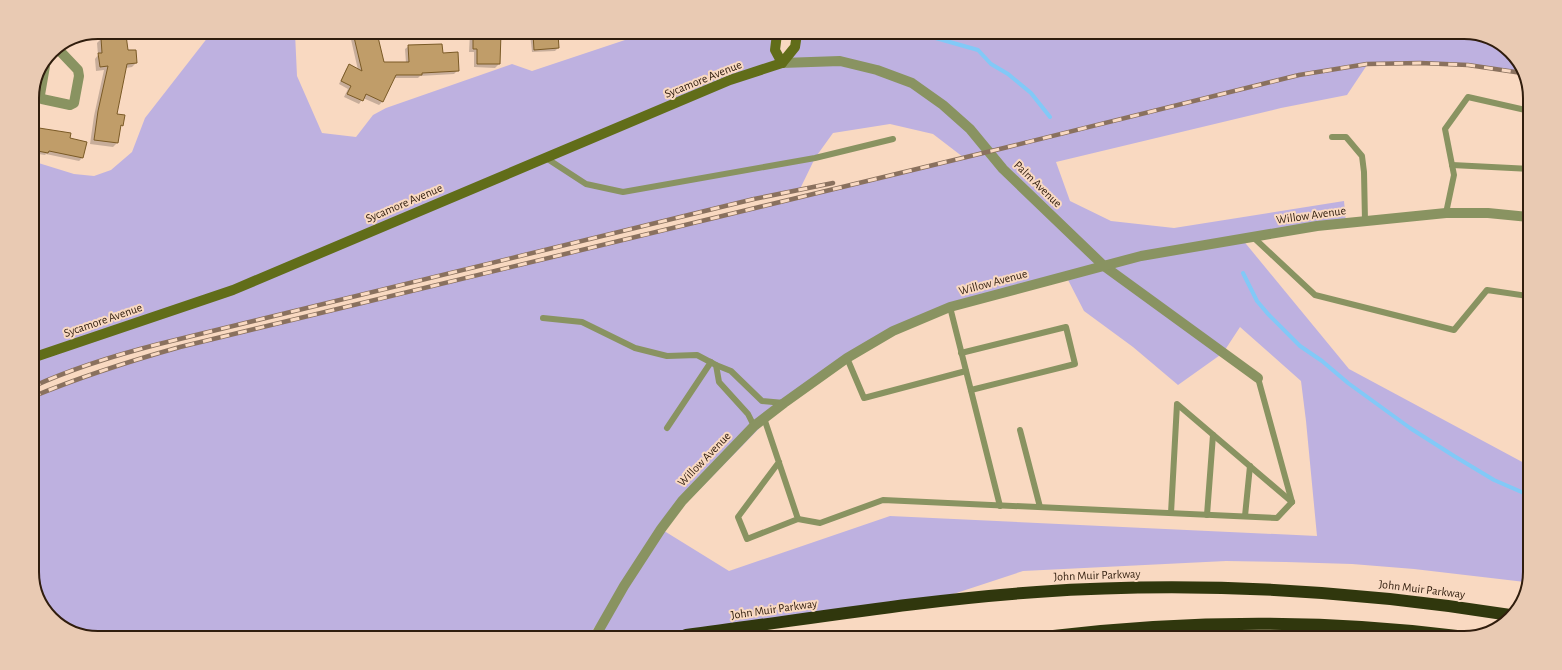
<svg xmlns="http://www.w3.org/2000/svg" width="1562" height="670" font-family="'Alegreya Sans',sans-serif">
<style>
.green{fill:#beb1e0;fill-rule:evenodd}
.shadow{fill:#0003}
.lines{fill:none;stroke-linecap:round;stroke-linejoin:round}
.stream{stroke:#82c9f7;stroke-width:4}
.building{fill:#c09d69;stroke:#7a5a26}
.service{stroke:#899361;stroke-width:6}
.minor{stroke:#899361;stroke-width:10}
.tertiary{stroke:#899361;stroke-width:10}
.secondary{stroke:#616d19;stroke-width:10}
.motorway{stroke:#30370d;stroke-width:12}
.rail-casing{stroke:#8a715e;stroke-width:4.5}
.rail{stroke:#f9d9c1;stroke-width:3;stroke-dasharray:9;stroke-linecap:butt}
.labels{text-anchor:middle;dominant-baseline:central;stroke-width:4;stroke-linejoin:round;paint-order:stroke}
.street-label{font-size:12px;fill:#301d0d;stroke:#f9d9c1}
.rim{fill:none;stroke:#301d0d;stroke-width:2}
</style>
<rect width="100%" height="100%" fill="#f9d9c1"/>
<path class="green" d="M 212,32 L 295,33 L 297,76 L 322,133 L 356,137 L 373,115 L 386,108 L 512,64 L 532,71 L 643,34 L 777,34 L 782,63 L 797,34 L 1489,37 L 1516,58 L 1522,73 L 1468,65 L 1420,63 L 1367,65 L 1347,95 L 1281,108 L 1056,162 L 1070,201 L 1111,221 L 1174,228 L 1344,201 L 1346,223 L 1242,239 L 1349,369 L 1526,464 L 1525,582 L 1414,569 L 1352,564 L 1286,562 L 1226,561 L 1023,571 L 929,602 L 686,635 L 599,635 L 622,590 L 589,635 L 73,633 L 46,612 L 32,576 L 32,397 C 80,377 130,361 180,347 L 963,157 L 933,134 L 890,124 L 833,133 L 815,158 L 800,189 L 754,199 L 159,344 C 116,355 73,368 32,387 L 32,161 L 74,174 L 94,176 L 111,170 L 132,152 L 145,118 ZM 1066,276 L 1084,311 L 1133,347 L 1178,385 L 1223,353 L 1240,327 L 1301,381 L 1306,421 L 1317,536 L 890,516 L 729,571 L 661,529 L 784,403 L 893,331 L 950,307 Z"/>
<g class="shadow">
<polygon points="156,32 170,32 158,36"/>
<polygon points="352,33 381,33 381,36 378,39 384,63 406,63 405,49 409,46 442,54 458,70 454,74 420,76 418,78 393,78 382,102 379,105 363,98 359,104 344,97 348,89 339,84 346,69 349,66 358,70 350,35"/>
<polygon points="470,33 500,34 499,64 495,68 474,67 474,52 469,52"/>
<polygon points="530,34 557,34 558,48 555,51 532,52"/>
<polygon points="565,34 593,34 565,37"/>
<polygon points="125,36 127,51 136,63 132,67 126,68 116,115 122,125 119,128 117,143 113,147 90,144 94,116 104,70 96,71 95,59 98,55 97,43 101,39"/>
<polygon points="40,129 69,139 86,142 82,158 79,161 46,154 45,155 32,153 32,133 36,133"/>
</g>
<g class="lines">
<g class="stream">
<polyline points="925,35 978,50 991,64 1008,74 1031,93 1050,117"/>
<polyline points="1243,273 1257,301 1268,314 1300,346 1322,361 1348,383 1410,428 1454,456 1494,480 1526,494"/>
</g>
</g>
<g class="building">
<polygon points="353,33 377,33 384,62 409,62 408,45 442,44 443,53 458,52 459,71 422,73 422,75 396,75 383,102 366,94 363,101 347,94 351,86 341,81 349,64 362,71"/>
<polygon points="481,33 501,33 500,64 477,64 477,49 473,49 473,37 480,37"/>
<polygon points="533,34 558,34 559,48 534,50"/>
<polygon points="126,35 128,50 136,50 137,63 127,64 117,114 125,115 123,126 121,125 118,143 94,140 98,111 108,66 100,67 98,53 102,53 101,38"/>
<polygon points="39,128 71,133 70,138 87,142 83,158 49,151 48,153 32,150 32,132 38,133"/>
</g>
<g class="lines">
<g class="service">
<polyline points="1332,137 1346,137 1362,156 1364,172 1365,221"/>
<polyline points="546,158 586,184 623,192 815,158 893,139"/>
<polyline points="1452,165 1529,169"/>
<polyline points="1446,213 1454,175 1445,129 1468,97 1530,111"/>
<polyline points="1253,237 1315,295 1454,330 1487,290 1528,296"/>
<polyline points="950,307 1000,506"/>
<polyline points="543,318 582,322 635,348 667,356 697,355 716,365 731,371 762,401 784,403"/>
<polyline points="961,353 1066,327 1075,364 971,390"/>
<polyline points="847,358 864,398 966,371"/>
<polyline points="716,365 719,382 748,414 754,426"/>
<polyline points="1258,378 1292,502"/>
<polyline points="764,418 798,519 747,539 738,517 779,462"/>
<polyline points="667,428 711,362"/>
<polyline points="1020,430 1040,507"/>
<polyline points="1171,513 1177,404 1292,502"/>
<polyline points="1207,515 1213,435"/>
<polyline points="1245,516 1250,466"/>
<polyline points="798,519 820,523 883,500 1277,518 1292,502"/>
</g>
<g class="minor">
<polyline points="45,66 40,95 42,99 70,105 74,103 79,76 78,70 58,49"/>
<polyline points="1104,266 1258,378"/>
</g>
<g class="tertiary">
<polyline points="782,63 840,61 877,70 912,83 943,105 970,129 1003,169 1104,266"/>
<polyline points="596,635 624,586 661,529 682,501 754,426 784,403 847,358 893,331 950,307 1141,256 1317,226 1446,213 1488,213 1529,217"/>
</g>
<g class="secondary">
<polyline points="777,34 775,50 782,63"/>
<polyline points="32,358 233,290 730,80 782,63 795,47 797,34"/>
</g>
<g class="motorway">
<path d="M 686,635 C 803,620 919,600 1037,592 C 1195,581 1354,590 1510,615"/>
<path d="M 1044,637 C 1184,620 1327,619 1466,637"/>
</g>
<defs>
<g id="rail">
<path d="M 32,387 C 73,368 116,355 159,344 L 754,199 L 833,183"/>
<path d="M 32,397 C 80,377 130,361 180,347 L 1008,147 L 1299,75 L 1367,64 L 1420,63 L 1468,65 L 1522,73"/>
</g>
</defs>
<use href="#rail" class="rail-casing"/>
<use href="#rail" class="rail"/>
</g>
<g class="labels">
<g class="street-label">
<text transform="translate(703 79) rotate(-22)">Sycamore Avenue</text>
<text transform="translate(1038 184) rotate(44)">Palm Avenue</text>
<text transform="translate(404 203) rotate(-23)">Sycamore Avenue</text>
<text transform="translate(1311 215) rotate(-8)">Willow Avenue</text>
<text transform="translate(993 282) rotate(-15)">Willow Avenue</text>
<text transform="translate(103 320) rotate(-19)">Sycamore Avenue</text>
<text transform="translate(704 459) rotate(-46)">Willow Avenue</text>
<text transform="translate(1097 575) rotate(-2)">John Muir Parkway</text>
<text transform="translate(1422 589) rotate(7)">John Muir Parkway</text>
<text transform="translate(774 609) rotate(-8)">John Muir Parkway</text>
</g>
</g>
<path d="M0 0H1562V670H0ZM98 39H1464A59 59 0 0 1 1523 98V572A59 59 0 0 1 1464 631H98A59 59 0 0 1 39 572V98A59 59 0 0 1 98 39Z" fill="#e9cab3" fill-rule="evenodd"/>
<path class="rim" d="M98 39H1464A59 59 0 0 1 1523 98V572A59 59 0 0 1 1464 631H98A59 59 0 0 1 39 572V98A59 59 0 0 1 98 39Z"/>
</svg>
